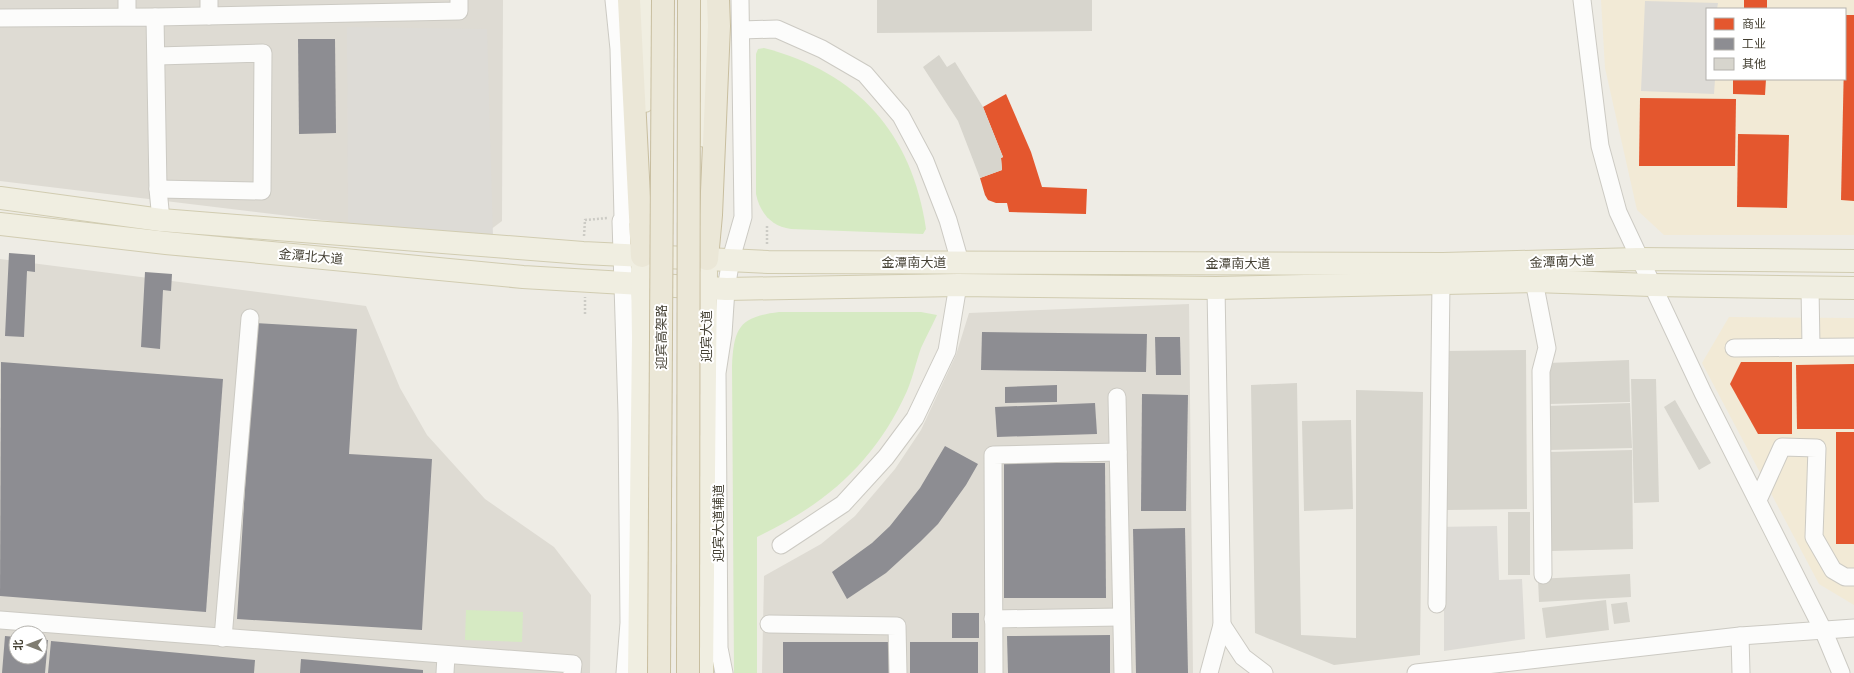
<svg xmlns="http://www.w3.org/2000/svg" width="1854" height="673" font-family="Cabin,'Noto Sans SC',sans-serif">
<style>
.commercial{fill:#f2ead6;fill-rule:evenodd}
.industrial{fill:#dedbd3;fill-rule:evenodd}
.green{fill:#d6eac3}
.parking{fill:#dddbd6}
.shops{fill:#e4572e}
.industry{fill:#8d8d92}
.building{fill:#d7d5cd}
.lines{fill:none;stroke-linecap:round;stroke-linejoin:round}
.minor-casing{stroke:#cccac3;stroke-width:19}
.major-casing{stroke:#d1ccb1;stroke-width:24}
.highway-casing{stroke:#c8be9f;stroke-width:24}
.path{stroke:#cccbc5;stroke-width:2.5;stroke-dasharray:2 2;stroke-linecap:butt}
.minor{stroke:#fcfcfb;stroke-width:17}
.major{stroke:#f0eee1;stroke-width:22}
.highway{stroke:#ebe7d7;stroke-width:22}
.highway-bridge-casing{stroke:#c8be9f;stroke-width:24;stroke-linecap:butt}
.highway-bridge{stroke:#ebe7d7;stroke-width:22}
.labels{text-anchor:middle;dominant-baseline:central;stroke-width:4;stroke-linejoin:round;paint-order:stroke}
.street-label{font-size:13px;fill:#433f32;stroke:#fff}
</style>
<rect width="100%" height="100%" fill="#eeece5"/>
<g class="commercial">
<path d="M 1601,0 L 1854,0 L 1854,235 L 1664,235 L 1637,210 L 1605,68 ZM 1707,9 L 1845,9 L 1845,79 L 1707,79 Z"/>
<polygon points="1729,317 1854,318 1854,605 1819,584 1702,363"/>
</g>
<g class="industrial">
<polygon points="0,0 503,0 502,221 478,239 0,181"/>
<path d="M 0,259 L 366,306 L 400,388 L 427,435 L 485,499 L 554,547 L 591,595 L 590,673 L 0,673 ZM 16,633 L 40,633 L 40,657 L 16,657 Z"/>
<polygon points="1189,304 1193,673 762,673 764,576 821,544 855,516 895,469 921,430 956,355 969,313"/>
</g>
<g class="green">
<path d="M 764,48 C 857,72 912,133 926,229 L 923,234 L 791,229 C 771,226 760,213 756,194 L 756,54 L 758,49 Z"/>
<path d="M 779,312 L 921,312 L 937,315 C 932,326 926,337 921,348 C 916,362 913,377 907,391 C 875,462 826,504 757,537 L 757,673 L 734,673 L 732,366 C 734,328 739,317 779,312 Z"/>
<polygon points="466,610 523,612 522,642 465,640"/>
</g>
<g class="parking">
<polygon points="1645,1 1718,3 1717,9 1707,9 1707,79 1715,79 1714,94 1641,91"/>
<polygon points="347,27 487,29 493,237 348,225"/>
<polygon points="1497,526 1499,580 1522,579 1525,639 1444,651 1444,604 1434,527"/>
</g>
<g class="shops">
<rect x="1744" y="0" width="23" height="9"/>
<polygon points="1845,15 1854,15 1854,201 1841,200"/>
<polygon points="1733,79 1766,79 1765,95 1733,94"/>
<polygon points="1006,94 1031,152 1042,187 1087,189 1086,214 1009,212 1007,203 996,203 988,200 985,195 980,178 1002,170 1001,158 1003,157 983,107"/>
<polygon points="1640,98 1736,99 1735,166 1639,166"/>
<polygon points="1738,134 1789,135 1787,208 1737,207"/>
<polygon points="1741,362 1792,362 1792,434 1758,434 1730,384"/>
<polygon points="1854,364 1854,429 1797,429 1796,365"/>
<rect x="1836" y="432" width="18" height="112"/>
</g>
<g class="industry">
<polygon points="298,39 335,39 336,133 299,134"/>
<polygon points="9,253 35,255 35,272 27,271 24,337 5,336"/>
<polygon points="145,272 172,274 171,291 163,290 160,349 141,347"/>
<polygon points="255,323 357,329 349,454 432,459 422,630 237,619"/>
<polygon points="982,332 1147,334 1146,372 981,370"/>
<polygon points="1155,337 1180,337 1181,375 1156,375"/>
<polygon points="1,362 223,379 206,612 0,596"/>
<polygon points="1057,385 1057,402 1005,403 1005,387"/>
<polygon points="1142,394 1188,395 1186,511 1141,511"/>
<polygon points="1095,403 1097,434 997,437 995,407"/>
<polygon points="945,446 978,464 966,485 938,524 921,541 886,573 847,599 832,572 872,543 890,526 920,488"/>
<polygon points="1004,463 1105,463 1106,598 1004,598"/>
<polygon points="1185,528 1188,673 1136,673 1133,529"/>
<rect x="952" y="613" width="27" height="25"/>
<polygon points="1110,635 1110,673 1008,673 1007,636"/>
<polygon points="5,636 16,637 16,657 40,657 40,640 48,640 45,673 2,673"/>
<polygon points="51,641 255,660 254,673 48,673"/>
<polygon points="783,642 893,642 892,673 783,673"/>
<rect x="910" y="642" width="68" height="31"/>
<polygon points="301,659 423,670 423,673 300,673"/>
</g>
<g class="building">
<polygon points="877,0 1092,0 1092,31 877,33"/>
<polygon points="939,55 947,67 955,62 983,107 1003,157 1001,158 1002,170 980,178 958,121 923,67"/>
<polygon points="1526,350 1527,509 1447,510 1445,351"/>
<polygon points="1629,360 1630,402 1549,404 1547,363"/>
<polygon points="1631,379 1656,379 1659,502 1634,503"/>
<polygon points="1297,383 1301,635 1356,638 1356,390 1423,392 1420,655 1334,665 1255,633 1251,385"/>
<polygon points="1675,400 1711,463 1699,470 1664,407"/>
<polygon points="1630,403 1632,448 1549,450 1548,406"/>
<polygon points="1351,420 1353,509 1304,511 1302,421"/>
<polygon points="1632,450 1633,549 1551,551 1549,452"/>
<rect x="1508" y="512" width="22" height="63"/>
<polygon points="1630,574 1631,597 1539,602 1538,579"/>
<polygon points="1606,600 1609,630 1546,638 1542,608"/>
<polygon points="1627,602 1630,622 1614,624 1611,604"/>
</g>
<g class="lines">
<defs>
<g id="minor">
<polyline points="614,0 619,49 623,218 621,221 627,413 629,623 625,673"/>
<polyline points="1582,0 1600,146 1618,212 1703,393 1824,632 1841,673"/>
<polyline points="127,16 127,0"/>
<polyline points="209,16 209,0"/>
<polyline points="155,17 459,11 459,0"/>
<polyline points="0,18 155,17 158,189 161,220"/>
<polyline points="741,30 777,29 822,49 865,74 901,116 925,161 948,220 960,262"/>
<polyline points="157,56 263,53 262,191 158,189"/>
<polyline points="1534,281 1547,348 1541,371 1543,575"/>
<polyline points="1810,288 1811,347"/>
<polyline points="1734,348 1854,347"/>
<polyline points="1117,397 1123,673"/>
<polyline points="1758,500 1782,447 1817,448 1814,537 1833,570 1845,577 1854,577"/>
<polyline points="781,545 843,504 886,457 915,418 947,351 958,285"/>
<polyline points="1437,604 1441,283"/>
<polyline points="993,619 1120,617"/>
<polyline points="0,620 573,664 572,673"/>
<polyline points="769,624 897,626 898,673"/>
<polyline points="1222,625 1243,657 1264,673"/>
<polyline points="1740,636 1741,673"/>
<polyline points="223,638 250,318"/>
<polyline points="445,673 446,656"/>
<polyline points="724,673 719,648 717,373 723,334 726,289 731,259 743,217 740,0"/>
<polyline points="994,673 993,455 1118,452"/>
<polyline points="1209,673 1222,625 1216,288"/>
<polyline points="1416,673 1740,636 1854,628"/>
</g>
<g id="major">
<polyline points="703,0 705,136"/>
<polyline points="644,101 644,0"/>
<polyline points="0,198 161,220 583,253 768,262 1443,264 1638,259 1854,261"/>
<polyline points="0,224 166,243 523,277 726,289 958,285 1216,288 1534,281 1651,285 1854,288"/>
<polyline points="639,673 643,338 642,269"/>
<polyline points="702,673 706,272"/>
</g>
<g id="highway">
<polyline points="629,0 642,256"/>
<polyline points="707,259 711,215 719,26 718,0"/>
</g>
</defs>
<use href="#minor" class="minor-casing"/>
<use href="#major" class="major-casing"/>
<use href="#highway" class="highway-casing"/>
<g class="path">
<polyline points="767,226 767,244"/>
<polyline points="584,236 585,220 608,218"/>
<polyline points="585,314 585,297"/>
</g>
<use href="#minor" class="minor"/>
<use href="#major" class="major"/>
<use href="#highway" class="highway"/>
<defs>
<g id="highway-bridge">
<polyline points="659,673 663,0"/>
<polyline points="688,673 689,0"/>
</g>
</defs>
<use href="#highway-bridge" class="highway-bridge-casing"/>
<use href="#highway-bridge" class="highway-bridge"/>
</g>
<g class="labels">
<g class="street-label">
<text transform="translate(311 256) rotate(5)">金潭北大道</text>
<text transform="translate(1562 261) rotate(-2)">金潭南大道</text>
<text x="914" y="262">金潭南大道</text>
<text x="1238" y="263">金潭南大道</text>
<text transform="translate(706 336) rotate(-90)">迎宾大道</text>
<text transform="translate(661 337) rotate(-90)">迎宾高架路</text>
<text transform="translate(718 523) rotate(-90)">迎宾大道辅道</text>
</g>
</g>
<rect x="1706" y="8" width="140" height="72" fill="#ffffff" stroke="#b4b2ad"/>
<rect x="1714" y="18" width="20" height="12" fill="#e4572e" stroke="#b4b2ad"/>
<text x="1742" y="28" font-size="12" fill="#433f32">商业</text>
<rect x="1714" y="38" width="20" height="12" fill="#8d8d92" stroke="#b4b2ad"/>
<text x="1742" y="48" font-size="12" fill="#433f32">工业</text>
<rect x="1714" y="58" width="20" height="12" fill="#d7d5cd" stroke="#b4b2ad"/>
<text x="1742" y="68" font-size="12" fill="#433f32">其他</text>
<g transform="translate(28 645) rotate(270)"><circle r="19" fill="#ffffff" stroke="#b4b2ad"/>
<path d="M0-3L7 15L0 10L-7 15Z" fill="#7f7c71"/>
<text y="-6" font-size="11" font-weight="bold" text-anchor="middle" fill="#433f32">北</text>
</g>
</svg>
